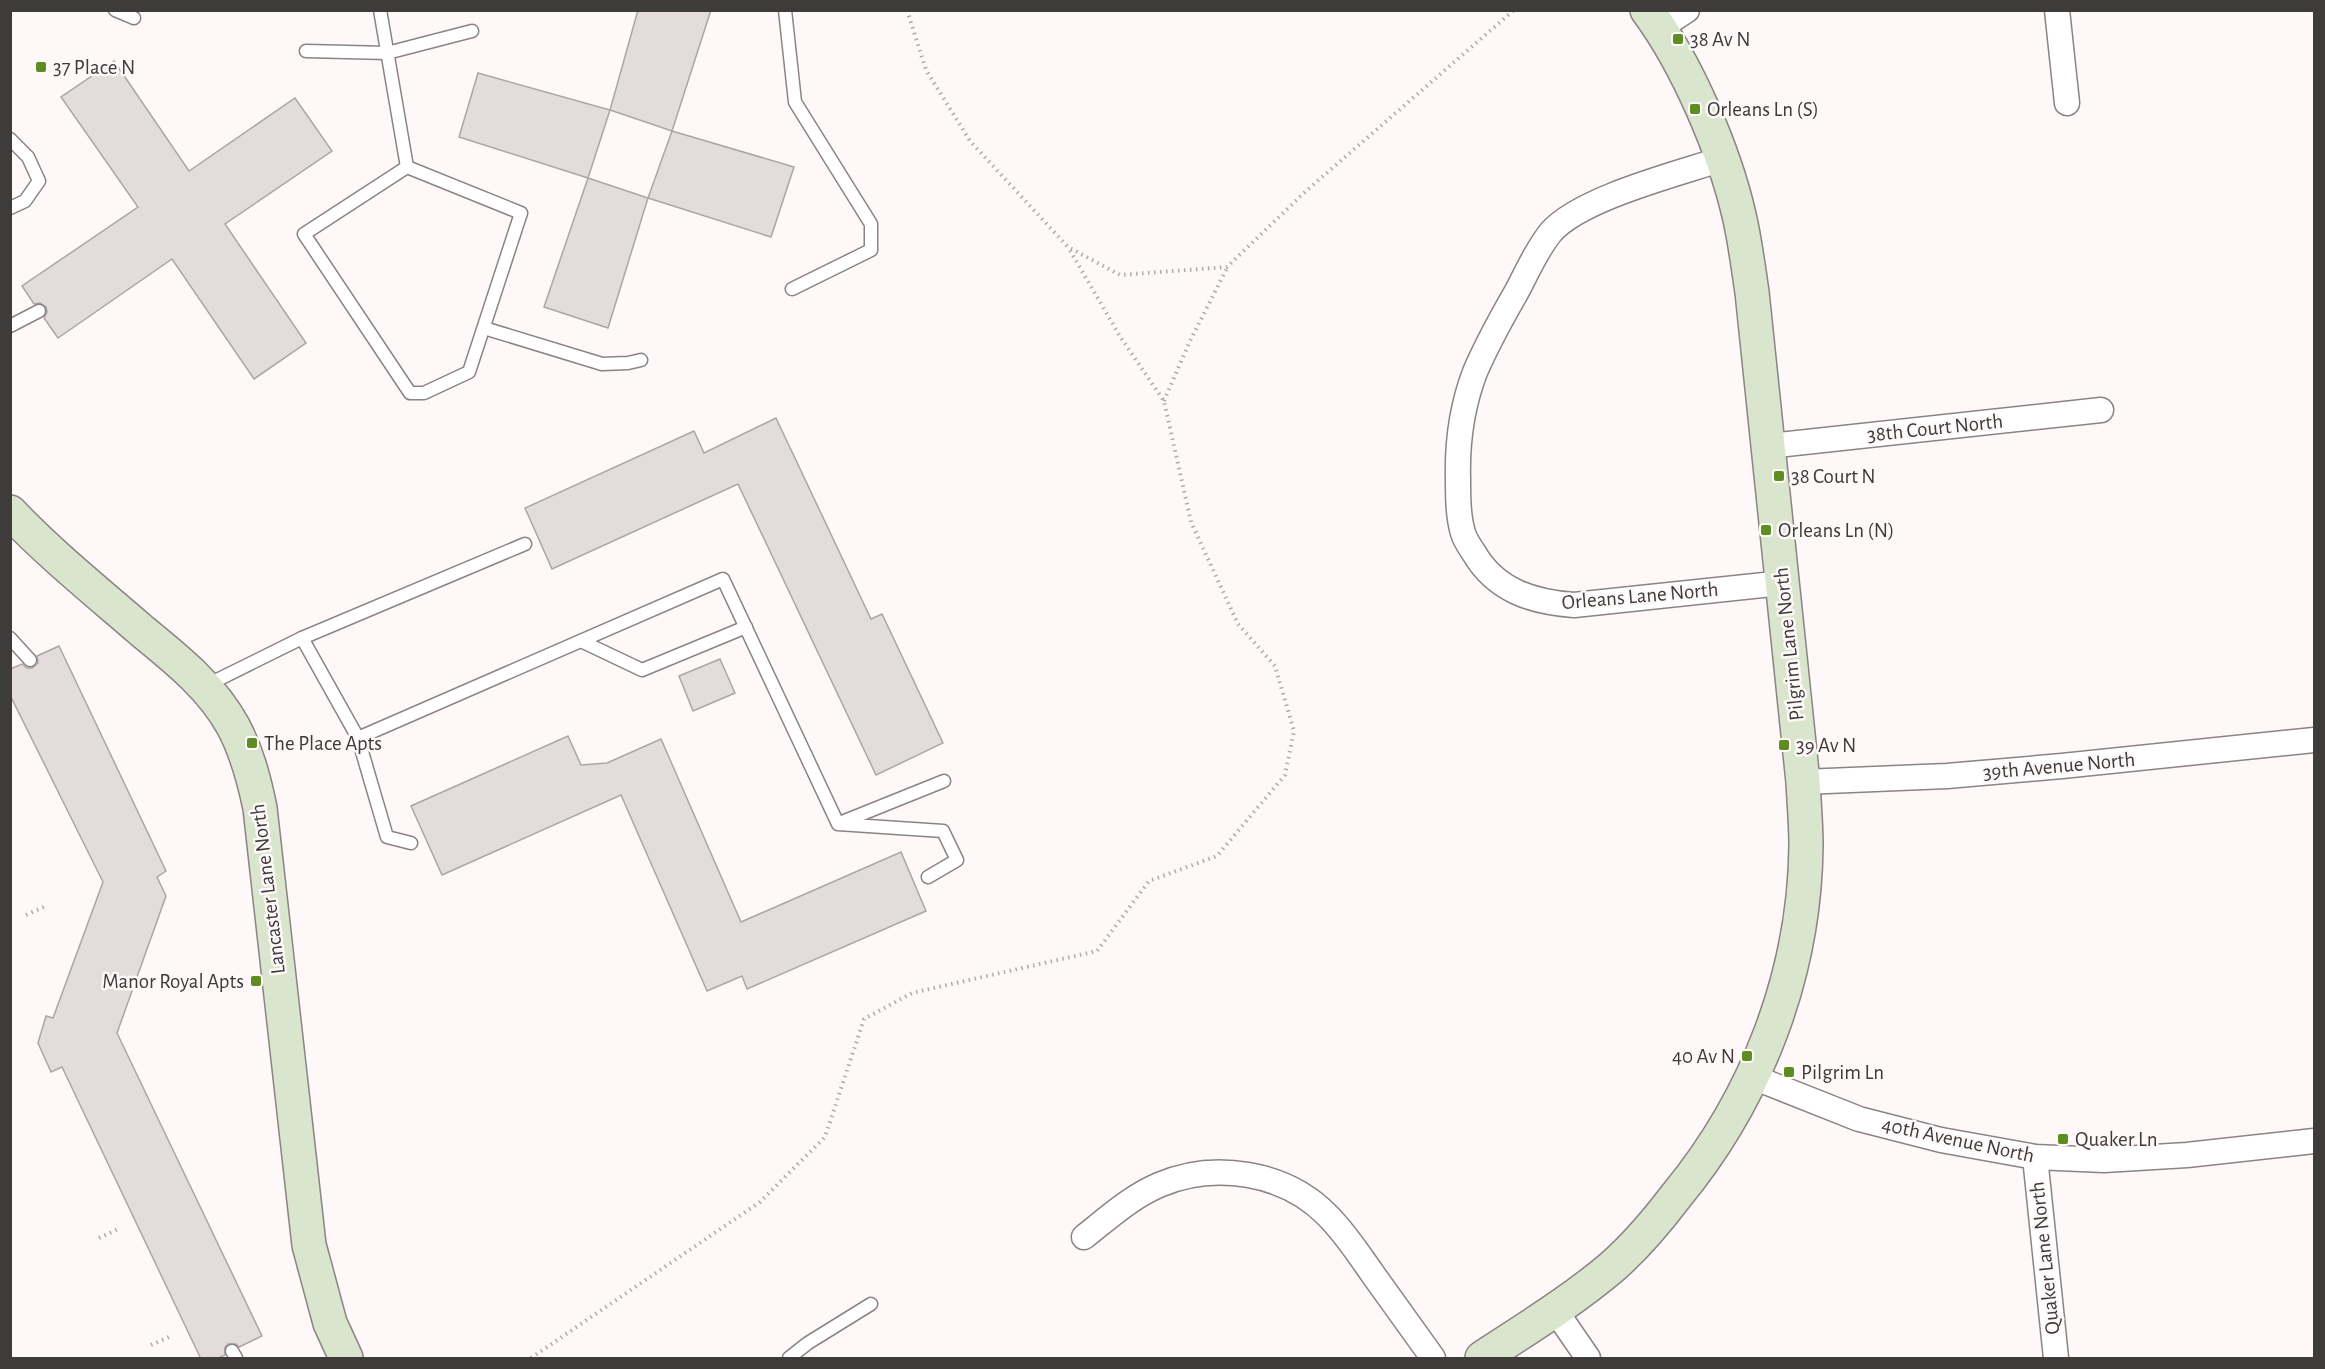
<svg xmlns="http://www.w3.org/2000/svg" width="2325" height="1369" font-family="'Alegreya Sans',sans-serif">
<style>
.building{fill:#e4dbdc;stroke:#ada4a5;stroke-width:1.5}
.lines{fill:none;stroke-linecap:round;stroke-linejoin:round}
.lane-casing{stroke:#8c8384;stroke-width:15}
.street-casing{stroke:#8c8384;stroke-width:27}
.secondary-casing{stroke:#8c8384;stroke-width:36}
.path{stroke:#b0abac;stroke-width:4;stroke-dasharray:1.5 4.5;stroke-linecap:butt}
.lane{stroke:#fff;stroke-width:12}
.street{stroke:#fff;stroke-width:24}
.secondary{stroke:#d9e5cd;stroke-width:33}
.poi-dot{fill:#5e8d22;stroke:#fef8f9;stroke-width:2}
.labels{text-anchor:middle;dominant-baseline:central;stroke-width:5;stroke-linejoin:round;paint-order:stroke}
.poi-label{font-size:21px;fill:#3e3b3b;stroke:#fef8f9;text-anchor:start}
.street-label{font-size:21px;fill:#3e3b3b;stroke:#fef8f9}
</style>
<rect width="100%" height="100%" fill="#fef8f9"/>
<g class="building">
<polygon points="638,10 711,10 672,131 610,110"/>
<polygon points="114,61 189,171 295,98 332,151 225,224 306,343 254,379 172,259 58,338 44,318 47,312 46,307 40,303 34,304 22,286 138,207 61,97"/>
<polygon points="478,73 610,110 588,178 459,137"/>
<polygon points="672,131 794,167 771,237 648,198"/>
<polygon points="588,178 648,198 608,328 544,307"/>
<polygon points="776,418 871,619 882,614 943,743 876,775 738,484 552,569 525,508 694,431 704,453"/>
<polygon points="59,646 166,871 157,877 166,896 117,1033 262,1336 239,1347 236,1344 228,1344 225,1347 225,1355 216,1359 201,1359 62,1067 51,1072 38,1043 46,1016 53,1018 103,882 10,695 10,669 22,664 27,668 32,668 38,663 37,656"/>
<polygon points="720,659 735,693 693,711 679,676"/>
<polygon points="568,736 581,765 607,763 661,739 741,922 901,852 926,911 747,989 742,976 707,991 621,795 442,875 411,806"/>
</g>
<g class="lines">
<defs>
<g id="lane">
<polyline points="115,10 134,18"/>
<polyline points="380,10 407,167"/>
<polyline points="785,10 795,102 871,224 871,250 792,289"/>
<polyline points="306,51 387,53 472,31"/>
<polyline points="10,139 28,157 39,181 25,201 10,208"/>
<polygon points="407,167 521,213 469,372 424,393 410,393 304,234"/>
<polyline points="10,326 39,311"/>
<polyline points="484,328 602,364 628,363 641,360"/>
<polyline points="10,638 30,660"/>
<polyline points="302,638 358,738 387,837 411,843"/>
<polyline points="581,641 642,670 746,627"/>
<polyline points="205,686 302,638 525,544"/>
<polyline points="358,738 723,579 838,824 943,831 957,860 928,877"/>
<polyline points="842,822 944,781"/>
<polyline points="232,1351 236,1358"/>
<polyline points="789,1358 808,1343 871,1304"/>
</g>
<g id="street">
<polyline points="2057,10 2067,103"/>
<polyline points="1660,28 1687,10"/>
<path d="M 1722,159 C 1677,174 1581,198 1551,232 C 1537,249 1527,272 1517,291 C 1502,317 1487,344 1475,372 C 1462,406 1457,443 1458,479 C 1458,497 1458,516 1463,533 C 1465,540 1470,547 1474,553 C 1496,591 1533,602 1574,605 L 1782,583"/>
<polyline points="1769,446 2101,410"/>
<polyline points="1803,782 1947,776 2062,766 2314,740"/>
<polyline points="1753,1077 1859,1119 1941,1140 2035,1157 2104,1160 2187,1155 2314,1141"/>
<polyline points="2035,1157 2056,1358"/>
<path d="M 1084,1237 C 1108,1218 1131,1197 1159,1185 C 1214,1161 1286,1172 1328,1216 C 1345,1233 1358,1253 1372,1273 C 1393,1302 1413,1330 1433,1358"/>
<polyline points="1555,1310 1588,1358"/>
</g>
<g id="secondary">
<path d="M 10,512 C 51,555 97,592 142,631 C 175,658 212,687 233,726 C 247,752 254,779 260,808 L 309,1245 L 330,1323 L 346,1358"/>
<path d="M 1482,1358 C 1526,1329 1572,1301 1612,1267 C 1636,1246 1657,1221 1676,1196 C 1757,1098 1805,973 1806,845 C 1806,824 1804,803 1803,782 L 1752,292 C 1748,266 1745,240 1739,215 C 1724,150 1687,64 1647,10"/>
</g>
</defs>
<use href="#lane" class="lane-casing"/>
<use href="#street" class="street-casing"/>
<use href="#secondary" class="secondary-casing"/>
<g class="path">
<polyline points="907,10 926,70 970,141 1068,247 1120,275 1227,267 1306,191 1514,10"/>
<polyline points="1164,401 1189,343 1227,268"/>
<polyline points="26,915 46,906"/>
<polyline points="99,1238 118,1229"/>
<polyline points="151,1345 169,1337"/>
<polyline points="531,1358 760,1202 825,1137 864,1019 912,993 1097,951 1149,881 1217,856 1285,775 1294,731 1275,666 1238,624 1191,522 1164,401 1121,338 1068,247"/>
</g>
<use href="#lane" class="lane"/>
<use href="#street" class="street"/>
<use href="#secondary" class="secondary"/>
</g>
<g class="poi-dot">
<rect x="1672" y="33" width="12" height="12" rx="3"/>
<rect x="35" y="61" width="12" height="12" rx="3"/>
<rect x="1689" y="103" width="12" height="12" rx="3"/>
<rect x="1773" y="470" width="12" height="12" rx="3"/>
<rect x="1760" y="524" width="12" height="12" rx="3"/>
<rect x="246" y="737" width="12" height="12" rx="3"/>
<rect x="1778" y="739" width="12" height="12" rx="3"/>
<rect x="250" y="975" width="12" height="12" rx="3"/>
<rect x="1741" y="1050" width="12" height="12" rx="3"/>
<rect x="1783" y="1066" width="12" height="12" rx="3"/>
<rect x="2057" y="1133" width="12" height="12" rx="3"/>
</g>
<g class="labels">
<g class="poi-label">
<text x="1690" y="39">38 Av N</text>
<text x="53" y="67">37 Place N</text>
<text x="1707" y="109">Orleans Ln (S)</text>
<text x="1791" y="476">38 Court N</text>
<text x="1778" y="530">Orleans Ln (N)</text>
<text x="264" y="743">The Place Apts</text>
<text x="1796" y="745">39 Av N</text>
<text x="244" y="981" text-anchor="end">Manor Royal Apts</text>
<text x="1735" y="1056" text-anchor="end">40 Av N</text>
<text x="1801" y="1072">Pilgrim Ln</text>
<text x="2075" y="1139">Quaker Ln</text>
</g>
<g class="street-label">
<text transform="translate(1935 428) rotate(-6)">38th Court North</text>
<text transform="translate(1640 596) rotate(-5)">Orleans Lane North</text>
<text transform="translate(1789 644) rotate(-96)">Pilgrim Lane North</text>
<text transform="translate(2059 766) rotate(-5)">39th Avenue North</text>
<text transform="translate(268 889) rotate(-97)">Lancaster Lane North</text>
<text transform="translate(1958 1140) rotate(12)">40th Avenue North</text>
<text transform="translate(2045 1258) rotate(-96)">Quaker Lane North</text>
</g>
</g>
<rect width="2325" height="1369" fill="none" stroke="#3e3b3b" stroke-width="24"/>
</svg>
